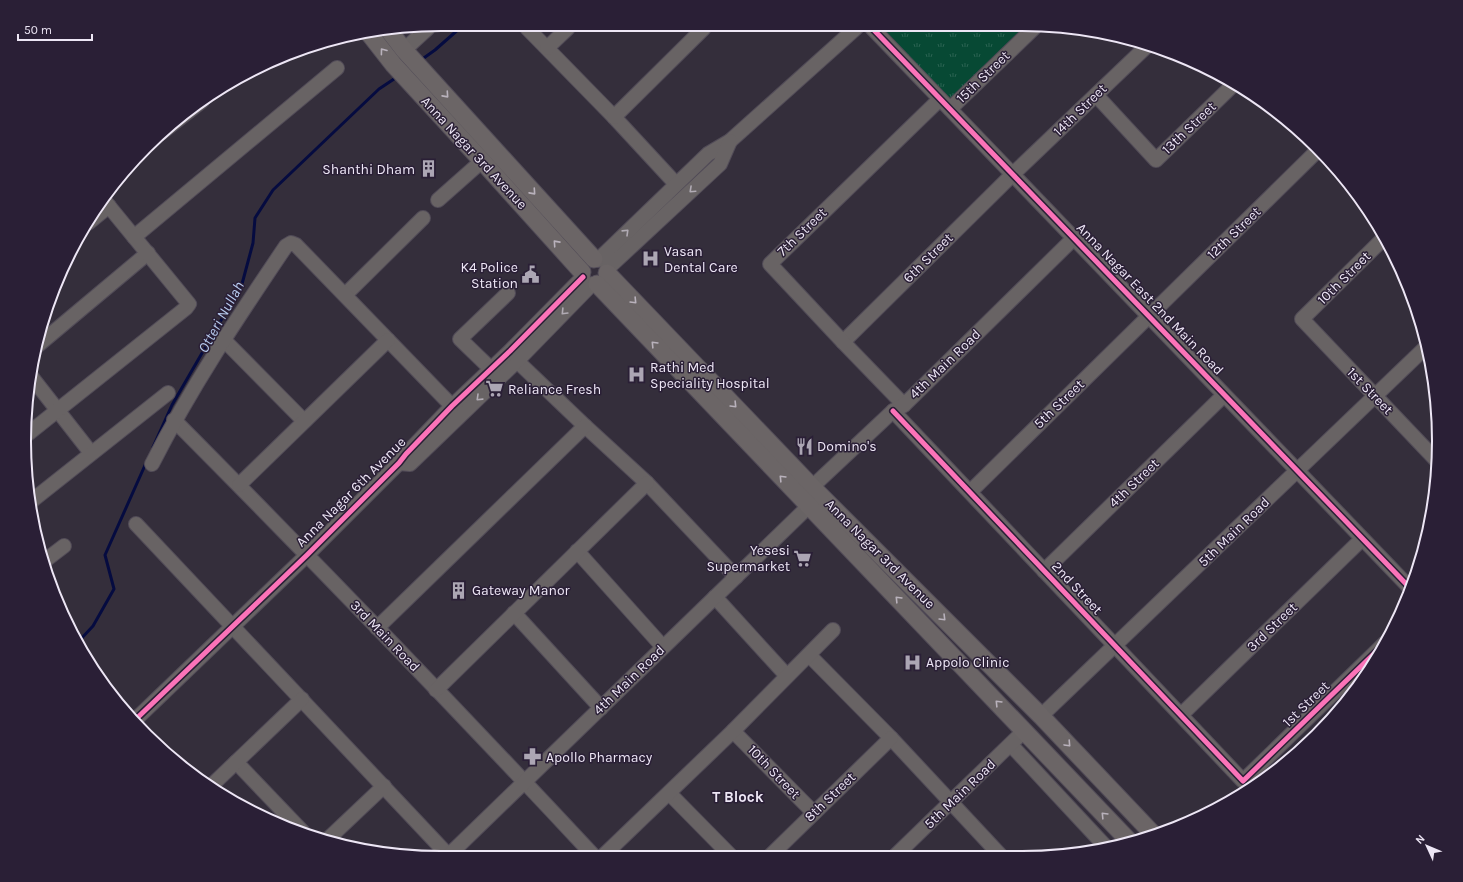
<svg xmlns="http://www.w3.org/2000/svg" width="1463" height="882" font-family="Karla,sans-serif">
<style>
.park{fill:url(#park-tufts)}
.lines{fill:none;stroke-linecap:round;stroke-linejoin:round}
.stream{stroke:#050b40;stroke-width:3}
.minor-casing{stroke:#524c58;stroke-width:16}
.major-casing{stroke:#524c58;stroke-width:19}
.minor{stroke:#686364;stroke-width:14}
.major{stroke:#6b6566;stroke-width:17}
.cycleway-casing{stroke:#2a1f36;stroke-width:8}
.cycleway{stroke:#fb73b8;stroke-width:5}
.oneway{stroke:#b9b2bc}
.oneway2{stroke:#b1abb4}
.labels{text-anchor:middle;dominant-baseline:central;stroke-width:3;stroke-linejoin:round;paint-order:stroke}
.street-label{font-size:14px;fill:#ede6f5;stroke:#2a1f36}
.poi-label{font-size:14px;fill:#ede6f5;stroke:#2a1f36;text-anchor:start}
.water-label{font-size:15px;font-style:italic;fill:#b6caee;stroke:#2a1f36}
.neighbourhood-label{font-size:15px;font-weight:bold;fill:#ede6f5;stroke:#2a1f36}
.rim{fill:none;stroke:#ede6f5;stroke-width:2}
</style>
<defs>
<pattern id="park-tufts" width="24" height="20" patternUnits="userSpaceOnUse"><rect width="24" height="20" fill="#074934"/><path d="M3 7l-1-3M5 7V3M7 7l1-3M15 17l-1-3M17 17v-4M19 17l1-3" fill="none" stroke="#2b6352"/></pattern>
</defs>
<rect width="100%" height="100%" fill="#342e3b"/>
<polygon class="park" points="877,28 1027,28 949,103"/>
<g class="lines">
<g class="stream">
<polyline points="421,60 435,50 460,28"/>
<polyline points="153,447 172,405 242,284 253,243 255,218 273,190 379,89 397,77"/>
<polyline points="79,641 93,626 114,589 105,555 146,463"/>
</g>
<defs>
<g id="minor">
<polyline points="527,28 614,117 676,184"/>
<polyline points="872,28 1410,588"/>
<polyline points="547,48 568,28"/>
<polyline points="404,50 428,28"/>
<polyline points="1096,95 1156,160 1233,85"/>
<polyline points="950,109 1034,28"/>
<polyline points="614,117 704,28"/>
<polyline points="161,133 202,101"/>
<polyline points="438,200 482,161"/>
<polyline points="88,223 109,206"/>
<polyline points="134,237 337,68"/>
<polyline points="1385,237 1302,319 1438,462"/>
<polyline points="598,260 708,154 730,141 856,28"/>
<polyline points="607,269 720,164 730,141"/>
<polyline points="345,295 423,218"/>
<polyline points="223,339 304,421"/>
<polyline points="843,342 1013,174 1147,46"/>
<polyline points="37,346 148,253"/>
<polyline points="517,361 585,426 647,483 736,577"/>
<polyline points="491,369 460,339 508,293"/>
<polyline points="30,375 91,453"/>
<polyline points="904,405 843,342 770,264 940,99"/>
<polyline points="893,411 1243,781 1385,643"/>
<path d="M 174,420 C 316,563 456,708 593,855"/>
<polyline points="24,437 186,308 189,304 103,199"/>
<polyline points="399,463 410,464 517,361 592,284"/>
<path d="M 152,464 C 191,387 238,317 286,246 L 291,243 L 296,245 L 452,406"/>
<polyline points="239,485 388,340"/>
<polyline points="812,487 893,411 904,405 1074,238"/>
<polyline points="970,492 1318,150"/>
<polyline points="29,503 168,393"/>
<polyline points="136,524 448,855"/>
<polyline points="577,551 663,647"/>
<polyline points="43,562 64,546"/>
<polyline points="1044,571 1224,395"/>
<polyline points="715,597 787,676"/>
<polyline points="514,613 601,708"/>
<polyline points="377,628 585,426"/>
<polyline points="809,655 891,738 1002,857"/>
<polyline points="436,690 647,483"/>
<polyline points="1181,715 1362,539"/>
<polyline points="1041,716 1426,347"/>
<polyline points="134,721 307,555 399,463 406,454 452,406 510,351 583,277"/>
<polyline points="733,731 814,813"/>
<polyline points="1011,745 1107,848"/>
<polyline points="236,762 303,832"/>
<polyline points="211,786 302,699"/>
<polyline points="669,793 731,856"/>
<polyline points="328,839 384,786"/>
<polyline points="449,855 809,506"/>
<polyline points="604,855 733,731 833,630"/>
<polyline points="770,856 891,738"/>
<polyline points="895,856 1024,731"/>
</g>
<g id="major">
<polyline points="387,28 404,50 594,259"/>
<polyline points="368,32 393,64 484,163 582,272"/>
<polyline points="607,273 812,487 1041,716 1153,834"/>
<polyline points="597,284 1131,843"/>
</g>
</defs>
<use href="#minor" class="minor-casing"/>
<use href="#major" class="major-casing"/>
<use href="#minor" class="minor"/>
<use href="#major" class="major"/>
<defs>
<g id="cycleway">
<polyline points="872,28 1410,588"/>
<polyline points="893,411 1243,781 1385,643"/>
<polyline points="134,721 307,555 399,463 406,454 452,406 510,351 583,277"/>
</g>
</defs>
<use href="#cycleway" class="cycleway-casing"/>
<use href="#cycleway" class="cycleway"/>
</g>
<defs><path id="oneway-chevron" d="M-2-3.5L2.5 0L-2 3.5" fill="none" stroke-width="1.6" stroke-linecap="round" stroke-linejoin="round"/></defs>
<g class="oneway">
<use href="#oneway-chevron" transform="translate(383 51) rotate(-127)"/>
<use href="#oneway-chevron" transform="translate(446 95) rotate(48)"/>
<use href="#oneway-chevron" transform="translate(533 192) rotate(48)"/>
<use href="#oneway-chevron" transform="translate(556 243) rotate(-132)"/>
<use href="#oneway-chevron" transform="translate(634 301) rotate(46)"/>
<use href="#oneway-chevron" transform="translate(654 344) rotate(-134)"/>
<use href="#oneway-chevron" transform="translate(734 405) rotate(46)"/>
<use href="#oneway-chevron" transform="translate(782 478) rotate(-134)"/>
<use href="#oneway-chevron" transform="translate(898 599) rotate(-134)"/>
<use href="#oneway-chevron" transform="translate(943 618) rotate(45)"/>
<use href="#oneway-chevron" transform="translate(998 703) rotate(-134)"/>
<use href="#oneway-chevron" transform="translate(1068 744) rotate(47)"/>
<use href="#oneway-chevron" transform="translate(1104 815) rotate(-134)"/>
</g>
<g class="oneway2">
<use href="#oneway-chevron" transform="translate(692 190) rotate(137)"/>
<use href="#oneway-chevron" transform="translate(626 232) rotate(-44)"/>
<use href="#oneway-chevron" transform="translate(564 312) rotate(134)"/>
<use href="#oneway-chevron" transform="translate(479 398) rotate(136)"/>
</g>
<defs>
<symbol id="building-bare" viewBox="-9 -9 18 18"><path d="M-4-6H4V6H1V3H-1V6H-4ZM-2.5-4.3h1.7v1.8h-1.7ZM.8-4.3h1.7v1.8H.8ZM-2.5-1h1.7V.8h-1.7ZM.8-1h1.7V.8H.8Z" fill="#aca6b4" stroke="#2a1f36" stroke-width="2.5" paint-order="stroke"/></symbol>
<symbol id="hospital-bare" viewBox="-9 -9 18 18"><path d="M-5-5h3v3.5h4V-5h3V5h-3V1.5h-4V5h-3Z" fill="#aca6b4" stroke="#2a1f36" stroke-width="2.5" paint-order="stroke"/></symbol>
<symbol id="civic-bare" viewBox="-9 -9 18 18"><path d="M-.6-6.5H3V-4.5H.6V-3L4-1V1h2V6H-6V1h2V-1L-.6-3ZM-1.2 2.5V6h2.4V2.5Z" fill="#aca6b4" stroke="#2a1f36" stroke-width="2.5" paint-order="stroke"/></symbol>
<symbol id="supermarket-bare" viewBox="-9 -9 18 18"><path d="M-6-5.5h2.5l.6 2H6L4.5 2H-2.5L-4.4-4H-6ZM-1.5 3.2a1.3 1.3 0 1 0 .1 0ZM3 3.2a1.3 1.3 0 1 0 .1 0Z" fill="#aca6b4" stroke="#2a1f36" stroke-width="2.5" paint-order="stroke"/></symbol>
<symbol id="restaurant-bare" viewBox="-9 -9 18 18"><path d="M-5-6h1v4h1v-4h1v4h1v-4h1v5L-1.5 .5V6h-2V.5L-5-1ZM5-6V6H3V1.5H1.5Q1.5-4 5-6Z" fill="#aca6b4" stroke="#2a1f36" stroke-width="2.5" paint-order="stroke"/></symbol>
<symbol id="pharmacy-bare" viewBox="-9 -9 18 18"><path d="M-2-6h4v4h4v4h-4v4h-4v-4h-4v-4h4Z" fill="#aca6b4" stroke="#2a1f36" stroke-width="2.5" paint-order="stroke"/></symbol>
</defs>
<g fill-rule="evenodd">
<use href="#building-bare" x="416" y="156" width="25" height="25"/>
<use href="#hospital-bare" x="638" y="246" width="25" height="25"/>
<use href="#civic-bare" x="518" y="262" width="25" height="25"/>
<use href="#hospital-bare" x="624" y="362" width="25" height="25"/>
<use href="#supermarket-bare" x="482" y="376" width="25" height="25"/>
<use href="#restaurant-bare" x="792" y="434" width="25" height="25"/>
<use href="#supermarket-bare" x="790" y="546" width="25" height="25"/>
<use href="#building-bare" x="446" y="578" width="25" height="25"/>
<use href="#hospital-bare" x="900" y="650" width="25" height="25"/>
<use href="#pharmacy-bare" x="520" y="744" width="25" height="25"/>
</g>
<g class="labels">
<g class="street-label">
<text transform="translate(983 77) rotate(-44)">15th Street</text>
<text transform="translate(1080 110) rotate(-44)">14th Street</text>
<text transform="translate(1189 128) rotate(-44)">13th Street</text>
<text transform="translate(474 153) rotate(47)">Anna Nagar 3rd Avenue</text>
<text transform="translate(802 232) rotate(-44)">7th Street</text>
<text transform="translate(1234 233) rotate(-44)">12th Street</text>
<text transform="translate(928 258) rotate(-45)">6th Street</text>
<text transform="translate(1344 278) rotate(-45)">10th Street</text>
<text transform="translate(1150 299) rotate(46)">Anna Nagar East 2nd Main Road</text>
<text transform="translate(945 364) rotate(-44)">4th Main Road</text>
<text transform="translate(1370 391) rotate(46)">1st Street</text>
<text transform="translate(1059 404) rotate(-44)">5th Street</text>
<text transform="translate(1134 483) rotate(-44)">4th Street</text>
<text transform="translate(351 492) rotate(-45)">Anna Nagar 6th Avenue</text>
<text transform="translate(1234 532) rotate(-44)">5th Main Road</text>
<text transform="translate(880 554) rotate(45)">Anna Nagar 3rd Avenue</text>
<text transform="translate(1077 588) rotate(47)">2nd Street</text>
<text transform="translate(1272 627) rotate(-44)">3rd Street</text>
<text transform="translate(385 636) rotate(46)">3rd Main Road</text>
<text transform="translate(629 680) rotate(-44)">4th Main Road</text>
<text transform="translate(1306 704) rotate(-44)">1st Street</text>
<text transform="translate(774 772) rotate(46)">10th Street</text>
<text transform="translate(960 794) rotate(-44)">5th Main Road</text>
<text transform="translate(830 797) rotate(-44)">8th Street</text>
</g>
<g class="poi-label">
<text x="415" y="169" text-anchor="end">Shanthi Dham</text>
<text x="664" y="251">Vasan<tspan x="664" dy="16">Dental Care</tspan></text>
<text x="518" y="267" text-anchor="end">K4 Police<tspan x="518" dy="16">Station</tspan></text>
<text x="650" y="367">Rathi Med<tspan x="650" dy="16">Speciality Hospital</tspan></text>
<text x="508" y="389">Reliance Fresh</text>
<text x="817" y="446">Domino's</text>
<text x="790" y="550" text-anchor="end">Yesesi<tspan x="790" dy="16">Supermarket</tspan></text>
<text x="472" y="590">Gateway Manor</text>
<text x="926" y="662">Appolo Clinic</text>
<text x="546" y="757">Apollo Pharmacy</text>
</g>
<g class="water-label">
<text transform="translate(221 317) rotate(-61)">Otteri Nullah</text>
</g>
<g class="neighbourhood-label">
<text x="738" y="797">T Block</text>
</g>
</g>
<path d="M0 0H1463V882H0ZM441 31H1022A410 410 0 0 1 1432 441V441A410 410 0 0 1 1022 851H441A410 410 0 0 1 31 441V441A410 410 0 0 1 441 31Z" fill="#2a1f36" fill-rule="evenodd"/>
<path class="rim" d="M441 31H1022A410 410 0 0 1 1432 441V441A410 410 0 0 1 1022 851H441A410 410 0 0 1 31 441V441A410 410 0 0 1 441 31Z"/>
<g transform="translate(1427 846) rotate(314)" stroke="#2a1f36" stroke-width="3" paint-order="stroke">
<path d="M0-3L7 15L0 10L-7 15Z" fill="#ede6f5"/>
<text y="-6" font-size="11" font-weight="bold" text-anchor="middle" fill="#ede6f5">N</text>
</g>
<path d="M18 34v6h74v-6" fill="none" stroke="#ede6f5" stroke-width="2"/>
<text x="24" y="34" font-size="12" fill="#ede6f5" stroke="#2a1f36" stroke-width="3" paint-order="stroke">50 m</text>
</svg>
